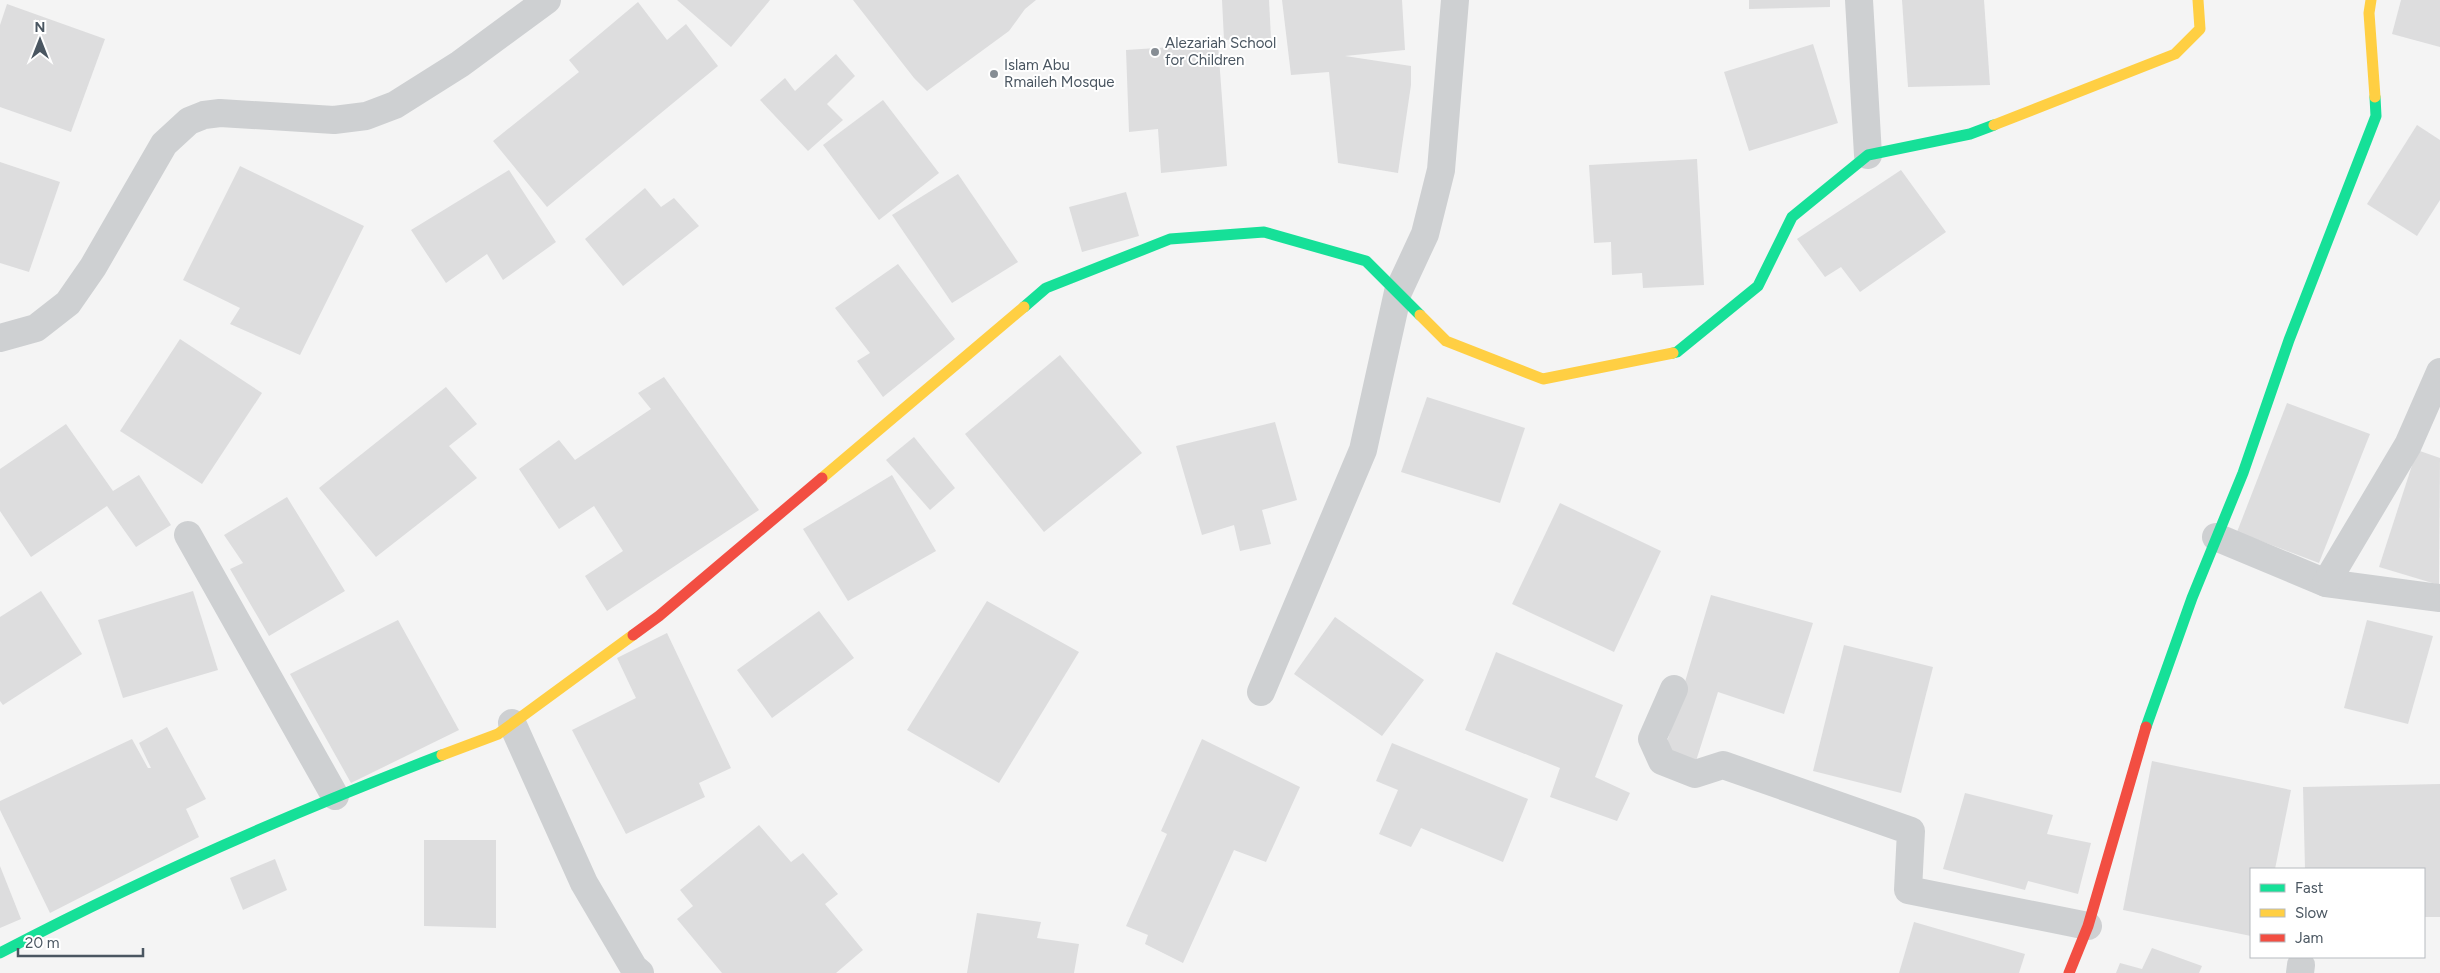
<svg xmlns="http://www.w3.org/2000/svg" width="2440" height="973" font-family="Figtree,sans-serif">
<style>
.building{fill:#ddddde}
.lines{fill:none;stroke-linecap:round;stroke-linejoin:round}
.street{stroke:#ced0d2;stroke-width:28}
.fast{stroke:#16e098;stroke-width:11}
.slow{stroke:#ffcf43;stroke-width:11}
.jam{stroke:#f24e42;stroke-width:11}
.poi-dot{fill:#868d94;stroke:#fff;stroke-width:2}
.labels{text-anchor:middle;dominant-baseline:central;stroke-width:4;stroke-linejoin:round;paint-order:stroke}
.poi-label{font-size:15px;fill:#4a5661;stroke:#fff;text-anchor:start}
</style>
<rect width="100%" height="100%" fill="#f4f4f4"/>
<g class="building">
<polygon points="677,0 770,0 731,47"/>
<polygon points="853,0 1036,0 1025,9 1009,31 927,91 914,78"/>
<polygon points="1222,0 1269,0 1271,38 1224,40"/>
<polygon points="1282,0 1402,0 1405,50 1345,56 1411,66 1411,85 1398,173 1338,163 1329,72 1291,75"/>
<polygon points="1749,0 1830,0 1830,7 1749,9"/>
<polygon points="1902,0 1984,0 1990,85 1908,87"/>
<polygon points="2401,0 2440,0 2440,47 2392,34"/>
<polygon points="638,2 667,40 686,24 718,66 547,207 493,141 579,72 569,60"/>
<polygon points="7,4 105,39 71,132 0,107 0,25"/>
<polygon points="1218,44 1227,166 1161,173 1158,129 1129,132 1126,50"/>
<polygon points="1813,44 1838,123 1749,151 1724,72"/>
<polygon points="836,54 855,76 827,104 843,120 808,151 760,100 785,78 795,91"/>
<polygon points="883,100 939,173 879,220 823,145"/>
<polygon points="2417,125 2440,140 2440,200 2417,236 2367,204"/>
<polygon points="1697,159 1704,285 1643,288 1642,273 1612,275 1611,242 1594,243 1589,165"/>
<polygon points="0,162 60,182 29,272 0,263"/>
<polygon points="240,166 364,226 300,355 230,324 240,308 183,280"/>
<polygon points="509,170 556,242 503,280 487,254 446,283 411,230"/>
<polygon points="1901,170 1946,232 1860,292 1841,267 1825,277 1797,239"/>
<polygon points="958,174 1018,262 952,303 892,215"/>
<polygon points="645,188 661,207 674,198 699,226 623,286 585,239"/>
<polygon points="1126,192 1139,236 1082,252 1069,207"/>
<polygon points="898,264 955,339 883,397 857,361 870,353 835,308"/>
<polygon points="180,339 262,393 202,484 120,431"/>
<polygon points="1060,355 1142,453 1044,532 965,434"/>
<polygon points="664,377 759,510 607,611 585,576 623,551 594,506 559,529 519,469 559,440 575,460 651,409 638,393"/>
<polygon points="446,387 477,424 449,446 477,478 376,557 319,488"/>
<polygon points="1427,397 1525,428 1500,503 1401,472"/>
<polygon points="2287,403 2370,434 2319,563 2237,532"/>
<polygon points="1275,422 1297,500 1262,510 1271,544 1240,551 1234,525 1202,535 1176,446"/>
<polygon points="66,424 113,491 139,475 171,525 136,547 107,506 31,557 0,511 0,469"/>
<polygon points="914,437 955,488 930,510 886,460"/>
<polygon points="2417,450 2440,458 2439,585 2379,567"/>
<polygon points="892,475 936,551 848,601 803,529"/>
<polygon points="287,497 345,591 269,636 230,569 243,563 224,535"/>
<polygon points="1560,503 1661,551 1614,652 1512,604"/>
<polygon points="41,591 82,654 3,705 0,701 0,617"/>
<polygon points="193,591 218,670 123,698 98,620"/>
<polygon points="1711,595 1813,623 1784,714 1718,692 1696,761 1664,752"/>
<polygon points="987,601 1079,652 999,783 907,730"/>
<polygon points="819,611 854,658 772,718 737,670"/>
<polygon points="1335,617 1424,680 1382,736 1294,674"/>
<polygon points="398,620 459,730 351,783 290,674"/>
<polygon points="2367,620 2433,636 2408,724 2344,708"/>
<polygon points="667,633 731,768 699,783 705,797 626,834 572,730 636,698 617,658"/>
<polygon points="1844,645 1933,667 1901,793 1813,771"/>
<polygon points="1496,652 1623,705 1595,777 1630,793 1617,821 1550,797 1560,768 1465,730"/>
<polygon points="167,727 206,799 186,809 199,837 50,913 0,810 0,801 132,739 148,768 151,768 139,743"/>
<polygon points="1202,739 1300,787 1266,862 1234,850 1183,963 1145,944 1148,935 1126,926 1167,834 1161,831"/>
<polygon points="1392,743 1528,799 1503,862 1421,828 1411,847 1379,834 1398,790 1376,781"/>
<polygon points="2152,761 2291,790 2275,869 2251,869 2251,936 2123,910"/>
<polygon points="2440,784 2440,917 2424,917 2424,869 2305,869 2303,787"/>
<polygon points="1965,793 2053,815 2047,834 2091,843 2078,894 2028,881 2025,890 1943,869"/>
<polygon points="759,825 791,862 803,853 838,894 825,904 863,950 836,973 722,973 677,919 693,906 680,890"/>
<polygon points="424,840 496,840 496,928 424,926"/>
<polygon points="275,859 287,890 243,910 230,878"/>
<polygon points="0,866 21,919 0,928"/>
<polygon points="977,913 1041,922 1037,938 1079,944 1074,973 967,973"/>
<polygon points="1914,922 2025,954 2019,973 1899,973"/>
<polygon points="2152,948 2202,966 2199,973 2116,973 2120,963 2142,969"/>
</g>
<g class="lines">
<g class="street">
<polyline points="1859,0 1868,155"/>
<polyline points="0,338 36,328 68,303 93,267 164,144 189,121 204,115 220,113 334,120 366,116 395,105 460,64 547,0"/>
<polyline points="188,535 335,796"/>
<polyline points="2216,537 2326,583 2440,598"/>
<polyline points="2326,583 2408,445 2440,372"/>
<polyline points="1674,689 1652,739 1662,761 1695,774 1723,765 1911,831 1908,890 2088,926"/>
<polyline points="1261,692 1363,450 1398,292 1425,234 1441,170 1455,0"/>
<polyline points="512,723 584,883 634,968 640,973"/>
<polyline points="2300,973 2301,965"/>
</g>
<g class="fast">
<polyline points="1024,307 1046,288 1170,239 1264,232 1366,261 1420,315"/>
<polyline points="1673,353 1677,352 1758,286 1792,217 1868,155 1970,134 1994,125"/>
<polyline points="2146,727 2192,598 2243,473 2289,340 2376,116 2375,97"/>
<path d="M 0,953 C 143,878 291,813 442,755"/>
</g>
<g class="slow">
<polyline points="2371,0 2369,13 2375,97"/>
<polyline points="1994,125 2175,54 2200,29 2198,0"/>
<polyline points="1420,315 1446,341 1543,379 1673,353"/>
<polyline points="822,478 1024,307"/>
<polyline points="442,755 498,734 633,635"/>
</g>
<g class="jam">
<polyline points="633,635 659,616 822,478"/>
<polyline points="2069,973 2088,926 2146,727"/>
</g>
</g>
<g class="poi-dot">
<circle cx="1155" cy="52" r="5"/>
<circle cx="994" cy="74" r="5"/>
</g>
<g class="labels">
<g class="poi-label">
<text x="1165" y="43">Alezariah School<tspan x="1165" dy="17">for Children</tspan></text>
<text x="1004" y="65">Islam Abu<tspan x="1004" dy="17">Rmaileh Mosque</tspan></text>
</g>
</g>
<rect x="2250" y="868" width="175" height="90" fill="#ffffff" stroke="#b7bbc0"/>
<rect x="2260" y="884" width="25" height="8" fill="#16e098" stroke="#b7bbc0"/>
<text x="2295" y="893" font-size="15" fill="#4a5661">Fast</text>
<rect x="2260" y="909" width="25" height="8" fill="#ffcf43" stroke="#b7bbc0"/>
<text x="2295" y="918" font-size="15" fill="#4a5661">Slow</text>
<rect x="2260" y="934" width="25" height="8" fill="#f24e42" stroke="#b7bbc0"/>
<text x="2295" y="943" font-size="15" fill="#4a5661">Jam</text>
<g transform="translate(40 40)" stroke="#ffffff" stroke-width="4" paint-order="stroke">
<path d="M0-4L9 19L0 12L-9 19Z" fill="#4a5661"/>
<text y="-8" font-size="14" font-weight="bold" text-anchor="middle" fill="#4a5661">N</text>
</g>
<path d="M18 948v8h125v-8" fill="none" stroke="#4a5661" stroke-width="2.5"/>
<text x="25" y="948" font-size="15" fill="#4a5661" stroke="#ffffff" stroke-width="4" paint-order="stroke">20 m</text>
</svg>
